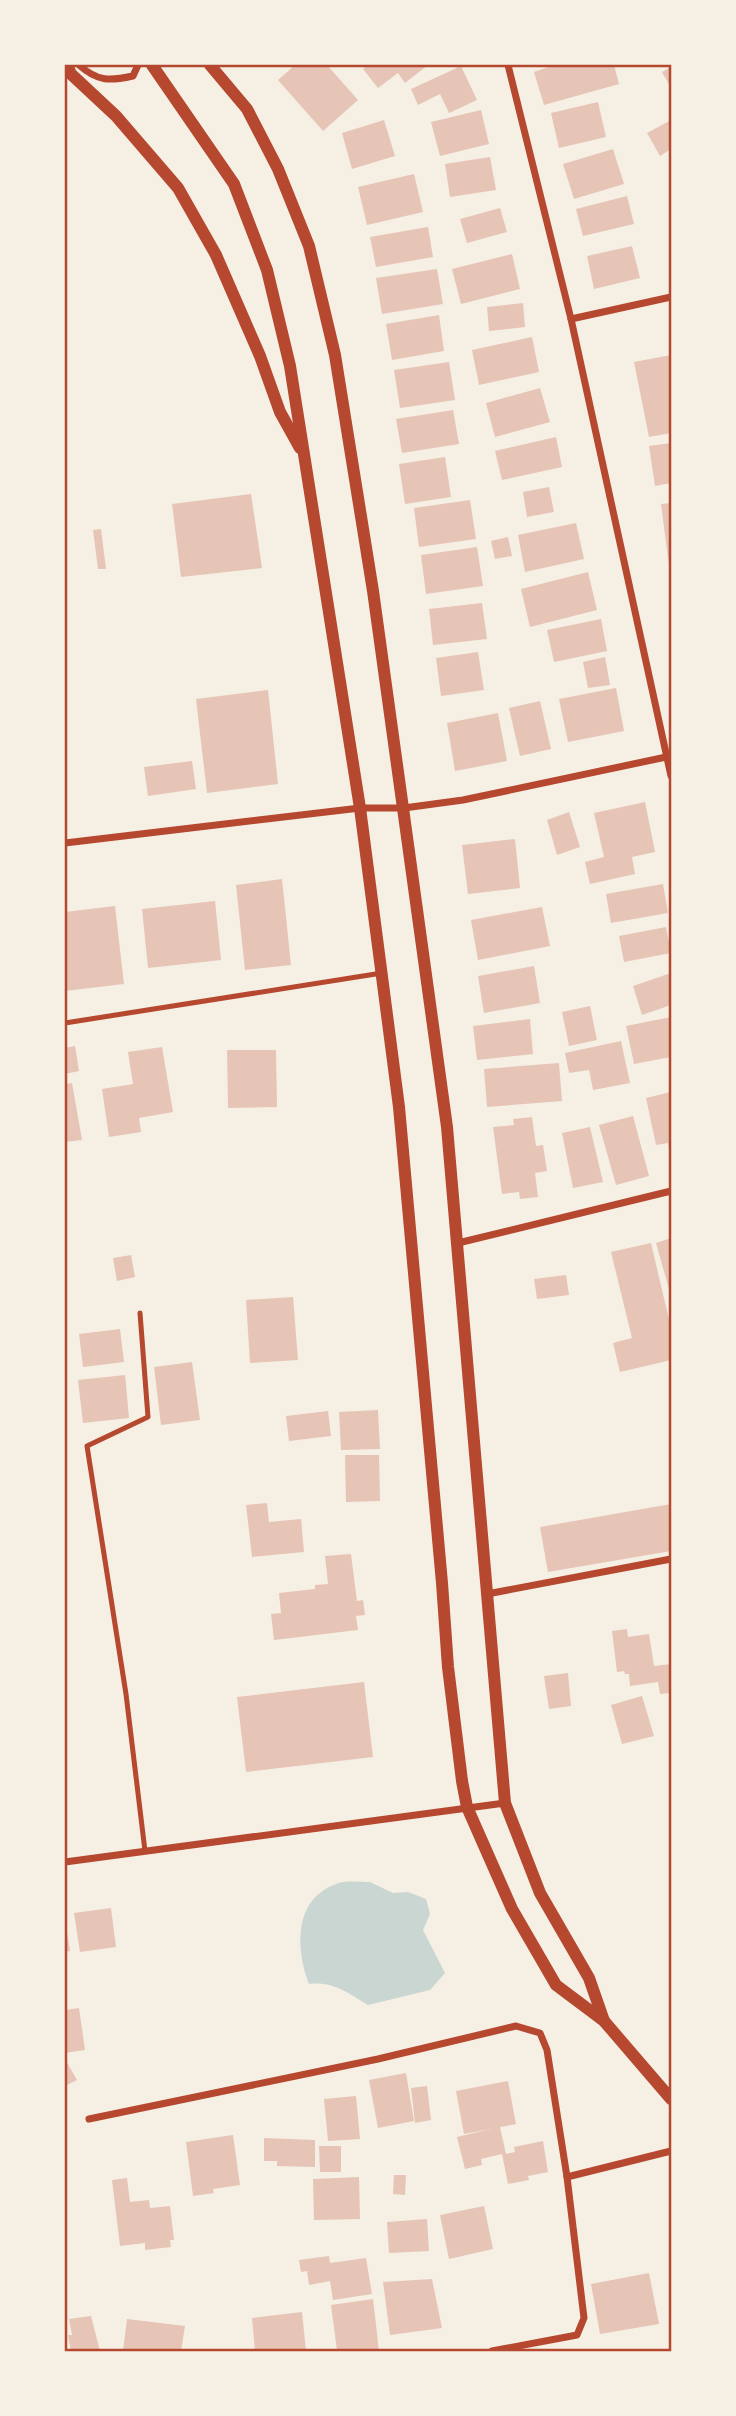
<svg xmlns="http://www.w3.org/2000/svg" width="736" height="2416" font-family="Ubuntu,sans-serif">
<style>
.water{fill:#c9d6d2}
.building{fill:#e6c5b7}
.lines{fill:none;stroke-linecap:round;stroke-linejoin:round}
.service{stroke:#b5482f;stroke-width:5}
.minor{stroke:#b5482f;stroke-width:7}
.tertiary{stroke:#b5482f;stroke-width:12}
.neatline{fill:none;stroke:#b5482f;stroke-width:2.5}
</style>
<rect width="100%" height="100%" fill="#f6efe4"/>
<path class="water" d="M 370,1882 L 393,1893 L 408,1892 L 426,1899 L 430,1914 L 423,1930 L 445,1973 L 430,1990 L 368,2005 C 348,1993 333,1981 309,1984 C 296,1948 293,1900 336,1884 C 345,1880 360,1882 370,1882 Z"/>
<g class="building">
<polygon points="295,65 327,65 358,100 323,131 278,80"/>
<polygon points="369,65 428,65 405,83 398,73 378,88 363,69"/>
<polygon points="554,65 614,65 619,84 544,105 534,72"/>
<polygon points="461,66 477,100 449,113 440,94 418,105 411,89"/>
<polygon points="671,67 671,88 662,72"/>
<polygon points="598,102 606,137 559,148 551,113"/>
<polygon points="481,110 489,144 440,156 431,122"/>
<polygon points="384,120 395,156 352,169 342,133"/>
<polygon points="671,120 671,149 660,156 647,133"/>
<polygon points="613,149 624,184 574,199 563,164"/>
<polygon points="490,157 496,190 450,197 445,164"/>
<polygon points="414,174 423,212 367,225 358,187"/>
<polygon points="627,196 634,224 583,236 576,209"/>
<polygon points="500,208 507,232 467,243 460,219"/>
<polygon points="428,227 433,257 376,267 370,237"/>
<polygon points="632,246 640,278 594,289 587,256"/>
<polygon points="512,254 520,289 461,304 452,269"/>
<polygon points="437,269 443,304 382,314 376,278"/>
<polygon points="523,303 525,327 489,331 487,307"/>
<polygon points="439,315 444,351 392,360 386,324"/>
<polygon points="532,337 539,372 479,385 472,350"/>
<polygon points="671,355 671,433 649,437 634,362"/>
<polygon points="449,362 455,400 400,408 394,370"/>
<polygon points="540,388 550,422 495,437 486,403"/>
<polygon points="453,410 459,444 402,453 396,419"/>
<polygon points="556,437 562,467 502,480 495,451"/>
<polygon points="671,443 671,483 655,486 649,446"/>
<polygon points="445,457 451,497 405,504 399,464"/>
<polygon points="549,487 554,512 527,517 523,492"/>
<polygon points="251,494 262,568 181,577 172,504"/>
<polygon points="470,500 476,539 419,547 414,508"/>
<polygon points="671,503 671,573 670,573 661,504"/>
<polygon points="576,523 584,559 525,572 518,535"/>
<polygon points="101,529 106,569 98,569 93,530"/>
<polygon points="508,537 512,556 495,559 491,541"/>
<polygon points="477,547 483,586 426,594 421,555"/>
<polygon points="588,572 597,610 530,627 521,589"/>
<polygon points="482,603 487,639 433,645 429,609"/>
<polygon points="601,619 607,651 554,662 547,630"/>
<polygon points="478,652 484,690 441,696 436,658"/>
<polygon points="605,657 610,685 588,688 583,662"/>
<polygon points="616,688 624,731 568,742 559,699"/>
<polygon points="268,690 278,784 207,793 196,699"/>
<polygon points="540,701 551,749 520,756 509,708"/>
<polygon points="498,713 507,761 455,771 447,723"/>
<polygon points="192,761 196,789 148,796 144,767"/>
<polygon points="645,802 655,852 632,857 635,874 590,884 585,862 604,857 594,813"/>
<polygon points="569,812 580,847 557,855 547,820"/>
<polygon points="515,839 520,888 468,894 462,845"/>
<polygon points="282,879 291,965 245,970 236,885"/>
<polygon points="663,884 668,913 611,923 606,894"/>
<polygon points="215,901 221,960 148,968 142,909"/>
<polygon points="115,906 124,984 65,991 65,912"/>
<polygon points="542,907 550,946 478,960 471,920"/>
<polygon points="666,927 671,953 624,962 619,936"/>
<polygon points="534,966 540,1003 484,1013 478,976"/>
<polygon points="671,973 671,1005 642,1015 633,986"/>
<polygon points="590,1006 597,1040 569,1046 562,1012"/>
<polygon points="671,1017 671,1057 634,1064 626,1026"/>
<polygon points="530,1019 533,1054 477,1060 473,1026"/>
<polygon points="621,1041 630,1083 593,1090 589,1070 569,1073 565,1053"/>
<polygon points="75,1046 79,1071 65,1074 65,1048"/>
<polygon points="162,1047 173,1112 139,1118 141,1132 109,1137 102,1089 133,1084 128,1052"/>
<polygon points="227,1050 276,1050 277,1107 228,1108"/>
<polygon points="559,1063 562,1101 487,1107 484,1069"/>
<polygon points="72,1083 82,1140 65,1142 65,1084"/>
<polygon points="671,1092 671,1155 670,1155 668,1143 656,1145 646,1098"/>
<polygon points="633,1116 649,1176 616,1185 599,1125"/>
<polygon points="532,1117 536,1146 543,1145 547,1171 535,1173 538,1197 520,1199 519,1192 502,1194 493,1127 514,1125 513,1119"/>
<polygon points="590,1127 603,1182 573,1188 562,1133"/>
<polygon points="671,1238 671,1288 669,1289 656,1243"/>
<polygon points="651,1243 671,1328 671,1360 620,1372 613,1343 632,1338 611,1252"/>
<polygon points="131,1255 135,1277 117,1281 113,1258"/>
<polygon points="566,1275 569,1295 537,1299 534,1279"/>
<polygon points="293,1297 298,1360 250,1363 246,1300"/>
<polygon points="120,1329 124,1362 83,1367 79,1334"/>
<polygon points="192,1362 200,1420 161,1425 154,1367"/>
<polygon points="125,1375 129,1418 83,1423 78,1380"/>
<polygon points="378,1410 380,1449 341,1450 339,1412"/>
<polygon points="328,1411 331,1436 289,1441 286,1416"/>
<polygon points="345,1455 379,1455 380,1501 346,1502"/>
<polygon points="267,1503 269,1522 301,1519 304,1552 252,1557 246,1505"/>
<polygon points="671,1504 671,1551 548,1572 540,1527"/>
<polygon points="351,1554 357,1601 363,1600 365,1615 356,1616 358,1630 274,1640 271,1614 281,1613 279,1593 315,1589 315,1585 328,1584 325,1556"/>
<polygon points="627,1629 628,1637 649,1634 654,1666 671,1664 671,1693 660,1694 658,1682 630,1686 629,1674 625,1674 624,1671 617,1672 612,1631"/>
<polygon points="568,1673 571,1706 549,1709 544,1676"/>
<polygon points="364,1682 373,1757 246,1772 237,1697"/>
<polygon points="642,1696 654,1736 622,1744 611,1705"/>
<polygon points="111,1908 116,1947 80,1952 74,1913"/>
<polygon points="65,1920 70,1951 65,1952"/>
<polygon points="79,2008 85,2050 65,2053 65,2010"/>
<polygon points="65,2059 77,2080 65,2086"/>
<polygon points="406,2073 414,2121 378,2128 369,2080"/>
<polygon points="508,2081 516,2124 500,2127 506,2154 515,2152 514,2147 543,2141 548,2172 528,2176 529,2180 508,2184 502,2154 481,2159 482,2165 465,2169 457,2137 491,2129 464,2134 456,2091"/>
<polygon points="427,2086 431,2120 415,2123 411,2088"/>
<polygon points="356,2096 360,2139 328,2141 324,2099"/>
<polygon points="233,2135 240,2185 213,2189 214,2193 193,2196 186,2142"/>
<polygon points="264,2138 315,2140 315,2167 277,2166 277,2161 264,2161"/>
<polygon points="319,2146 341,2146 341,2172 320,2172"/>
<polygon points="394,2175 406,2175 405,2195 393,2194"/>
<polygon points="359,2177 360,2219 314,2220 313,2179"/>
<polygon points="127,2178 130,2202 149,2200 150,2208 170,2206 174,2240 170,2240 171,2247 145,2250 145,2243 120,2246 112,2180"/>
<polygon points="484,2206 493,2249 449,2259 440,2215"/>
<polygon points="427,2219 429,2251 389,2253 387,2222"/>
<polygon points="329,2256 330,2263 366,2258 372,2294 333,2300 330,2281 309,2285 307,2271 301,2272 299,2260"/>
<polygon points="649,2273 659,2324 600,2334 591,2284"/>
<polygon points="432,2279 442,2328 390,2335 383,2282"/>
<polygon points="373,2299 379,2351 337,2351 331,2305"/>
<polygon points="302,2312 306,2351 255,2351 252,2318"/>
<polygon points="91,2316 100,2351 71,2351 68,2335 72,2335 69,2319"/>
<polygon points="127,2319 185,2326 181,2351 123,2351"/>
</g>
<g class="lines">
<g class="service">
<polyline points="65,1023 382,973"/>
<polyline points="140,1313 148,1417 87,1446 126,1694 145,1851"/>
</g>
<g class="minor">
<path d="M 79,65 C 98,82 110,81 133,76 L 138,65"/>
<polyline points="508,65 571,319 671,776"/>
<polyline points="571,319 671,297"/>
<polyline points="65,843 360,808 404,808 463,800 671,756"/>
<polyline points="458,1243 671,1191"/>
<polyline points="487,1594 671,1559"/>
<polyline points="65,1862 505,1803"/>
<polyline points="89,2119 378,2059 516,2026 540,2033 547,2050 567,2177 584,2318 577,2335 492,2351"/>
<polyline points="567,2177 671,2151"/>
</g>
<g class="tertiary">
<polyline points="67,65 71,74 116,116 178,188 216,255 260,356 280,412 300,448"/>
<polyline points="152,65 234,184 267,270 290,366 360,808 399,1107 442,1583 448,1667 462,1781 467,1807 512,1909 556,1985 604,2021 671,2099"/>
<polyline points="210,65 247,109 278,169 309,246 335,355 373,591 447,1127 505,1803 540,1893 589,1978 604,2021"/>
</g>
</g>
<rect width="736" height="2416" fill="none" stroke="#f6efe4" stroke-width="133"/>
<rect x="66" y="66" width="604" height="2284" class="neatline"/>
</svg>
